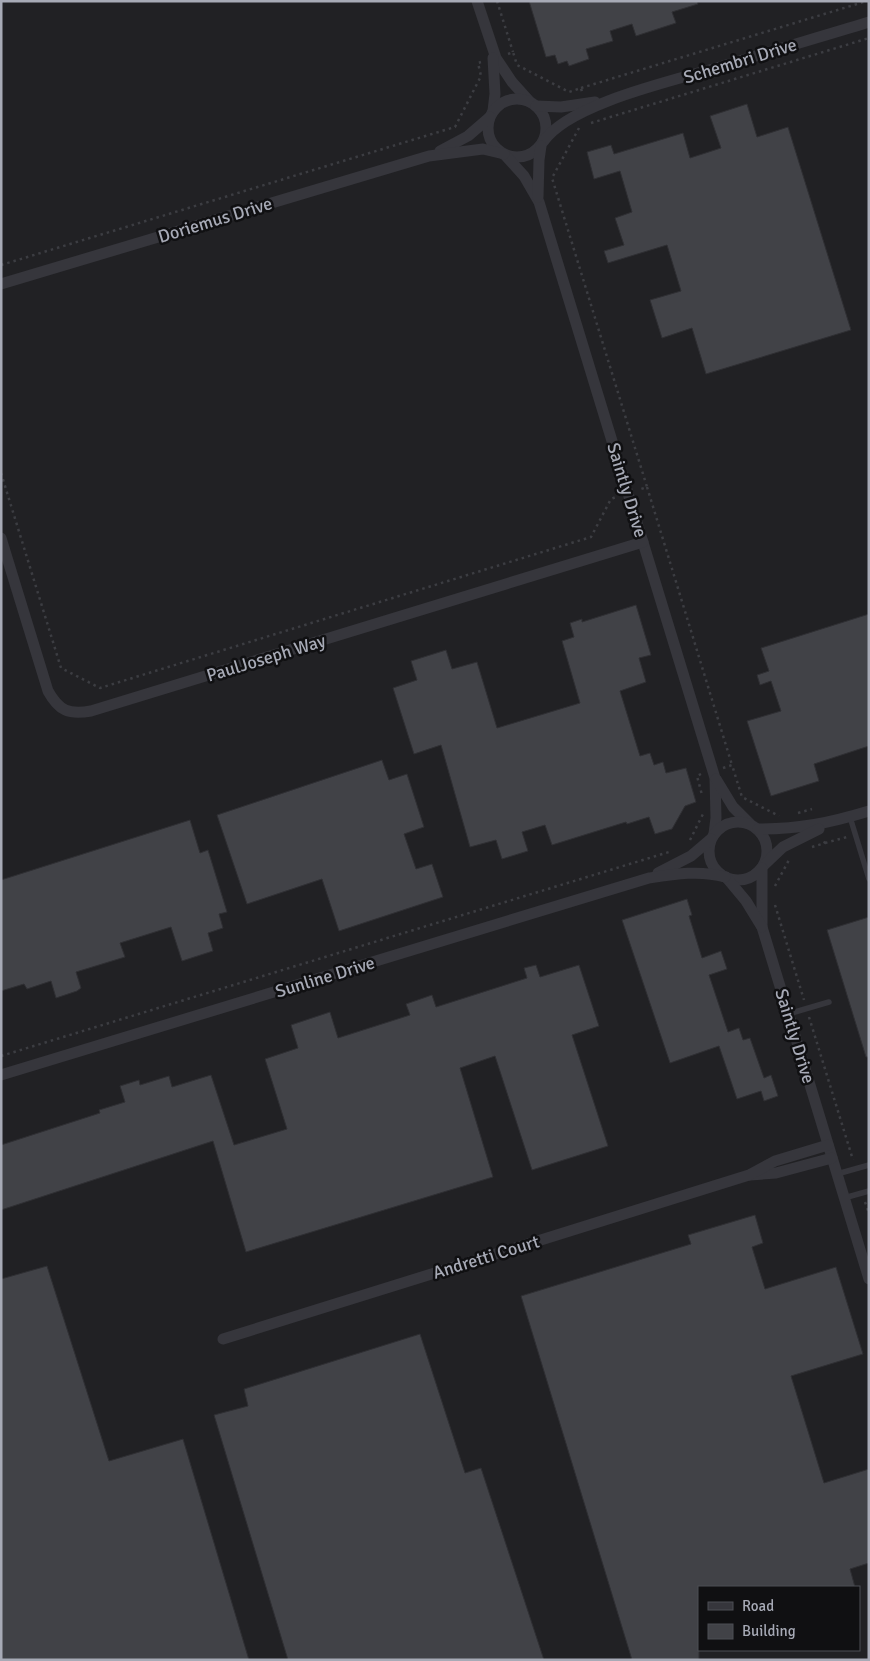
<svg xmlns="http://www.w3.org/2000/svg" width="870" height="1661" font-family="Signika,sans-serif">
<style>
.built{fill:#212124;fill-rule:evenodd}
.building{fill:#414247;stroke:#2f2f33}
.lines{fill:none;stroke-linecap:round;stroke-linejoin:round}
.path{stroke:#3c3d42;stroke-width:2.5;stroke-dasharray:2.5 4;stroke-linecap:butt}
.service{stroke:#36363c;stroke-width:5.5}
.minor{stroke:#36363c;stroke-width:11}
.labels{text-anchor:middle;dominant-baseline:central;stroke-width:5;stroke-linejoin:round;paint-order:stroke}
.street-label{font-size:18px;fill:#a7aab6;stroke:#101012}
</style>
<rect width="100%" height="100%" fill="#151517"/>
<path class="built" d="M 1,1 L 869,1 L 869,1660 L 1,1660 ZM 699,1587 L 859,1587 L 859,1650 L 699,1650 Z"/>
<g class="building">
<polygon points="529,1 697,1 698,4 672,12 676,23 636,36 632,24 610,31 613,41 586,49 589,59 569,66 567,61 558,64 555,55 546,57"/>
<polygon points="747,104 757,137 788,127 851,330 706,374 692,328 662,338 650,300 681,291 667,245 608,263 604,251 624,245 615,218 632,212 620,171 594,179 587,152 611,145 614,154 683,133 690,158 721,148 710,116"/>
<polygon points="636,605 651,655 639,658 646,682 620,691 640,756 650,753 654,765 663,762 666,773 686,768 696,802 685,806 672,829 655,834 649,817 627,824 626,822 552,845 545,825 522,832 528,851 502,859 496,840 470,847 441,745 414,754 393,688 417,680 411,661 446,650 452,669 477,662 497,728 580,703 562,641 574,637 570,623 582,619 582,622"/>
<polygon points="869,614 869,746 814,764 819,781 771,796 747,721 781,711 771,681 760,685 757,675 769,671 761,648"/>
<polygon points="382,760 389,780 407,774 424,827 404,834 416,869 432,864 443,897 339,931 322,879 247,904 217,815"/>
<polygon points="190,820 200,853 208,850 227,912 219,914 223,928 208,933 213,951 182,961 171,927 120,943 125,957 76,972 81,988 77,991 56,998 51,981 27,989 24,984 1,991 1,880"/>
<polygon points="687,899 692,915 689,916 702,958 721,951 727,969 709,975 728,1032 739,1028 743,1040 750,1038 764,1078 771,1075 778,1096 764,1101 761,1091 737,1099 719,1046 670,1063 622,920"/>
<polygon points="869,917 869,1057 866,1057 827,930"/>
<polygon points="536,965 540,977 579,965 599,1026 572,1035 608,1146 532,1170 495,1056 460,1068 493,1177 246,1252 213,1141 1,1210 1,1145 100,1113 99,1110 125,1102 120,1086 139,1080 140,1085 169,1076 172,1087 211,1075 234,1145 287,1129 265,1059 298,1048 291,1025 330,1012 338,1038 410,1015 406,1004 432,995 436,1007 527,978 524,968"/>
<polygon points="755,1215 763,1243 752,1247 765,1289 836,1267 863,1354 791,1376 824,1483 869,1469 869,1563 850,1569 855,1587 699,1587 699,1660 632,1660 521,1296 691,1244 688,1235"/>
<polygon points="47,1266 109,1461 183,1439 249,1660 1,1660 1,1279"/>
<polygon points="420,1334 465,1473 481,1468 544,1660 288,1660 214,1415 248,1406 244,1389"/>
</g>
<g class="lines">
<g class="path">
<polyline points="497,1 513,52"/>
<polyline points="508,54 513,52 517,65 569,92 581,88 582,92"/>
<polyline points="581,88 867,1"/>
<polyline points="591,123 869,38"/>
<polyline points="579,128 552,178 647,487 638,490"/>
<polyline points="1,265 455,127 481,76 478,63 481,62"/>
<polyline points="1,473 61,668 100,688 591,537 611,499 616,497"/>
<polyline points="647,487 732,765"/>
<polyline points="723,768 732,765 742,797 779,816"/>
<polyline points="701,774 697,776 702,795"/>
<polyline points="798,813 812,809"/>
<polyline points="690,840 703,814"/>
<polyline points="825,843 847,837"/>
<polyline points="812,847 825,843 823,840"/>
<polyline points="775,886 790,858"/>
<polyline points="775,905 804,1000"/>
<polyline points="809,1017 853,1160"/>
<polyline points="1,1056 669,852"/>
<polyline points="865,1202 869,1213"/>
</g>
<g class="service">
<polyline points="850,817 869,879"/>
<polyline points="788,1014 829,1002"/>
<polyline points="837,1174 869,1165"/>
<polyline points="844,1198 869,1191"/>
</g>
<g class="minor">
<polyline points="477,1 496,58 512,82 530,102"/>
<polyline points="493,58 495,94 493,111"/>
<circle cx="517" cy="128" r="29"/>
<polyline points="536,106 561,107 595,102"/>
<path d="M 543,142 C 569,103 677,80 723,66 C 771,51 820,37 869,22"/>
<polyline points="440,151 468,136 490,117"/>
<polyline points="505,155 524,176 539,202 715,778 716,818 714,834"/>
<polyline points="538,197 539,160 541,146"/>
<polyline points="1,284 429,156 483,149 504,154"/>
<path d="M 1,538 L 48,691 C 59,711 69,715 91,711 L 643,542"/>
<polyline points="716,779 733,807 750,824"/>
<circle cx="738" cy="851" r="29"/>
<path d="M 758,829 C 800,829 829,823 869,811"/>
<polyline points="764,865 783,847 819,829"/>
<polyline points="762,868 762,927 869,1279"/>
<polyline points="658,873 691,856 711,839"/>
<polyline points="726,877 746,901 762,927"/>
<path d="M 1,1075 L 649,878 C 675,874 700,870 725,877"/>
<polyline points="750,1175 776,1173 832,1158"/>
<polyline points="223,1339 749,1175 775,1161 828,1145"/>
</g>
</g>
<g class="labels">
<g class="street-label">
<text transform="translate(740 61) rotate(-17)">Schembri Drive</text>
<text transform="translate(215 220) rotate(-17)">Doriemus Drive</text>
<text transform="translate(627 490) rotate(73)">Saintly Drive</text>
<text transform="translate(266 658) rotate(-17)">PaulJoseph Way</text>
<text transform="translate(325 977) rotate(-17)">Sunline Drive</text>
<text transform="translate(795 1036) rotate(73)">Saintly Drive</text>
<text transform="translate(486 1257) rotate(-17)">Andretti Court</text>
</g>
</g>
<rect width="870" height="1661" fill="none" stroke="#a7aab6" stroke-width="5"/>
<rect x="698" y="1586" width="162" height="65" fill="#101012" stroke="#4c4e54"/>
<rect x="708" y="1602" width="25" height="8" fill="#36363c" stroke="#4c4e54"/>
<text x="742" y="1611" font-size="15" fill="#a7aab6">Road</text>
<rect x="708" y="1624" width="25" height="15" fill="#414247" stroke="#4c4e54"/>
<text x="742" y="1636" font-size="15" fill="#a7aab6">Building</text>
</svg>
